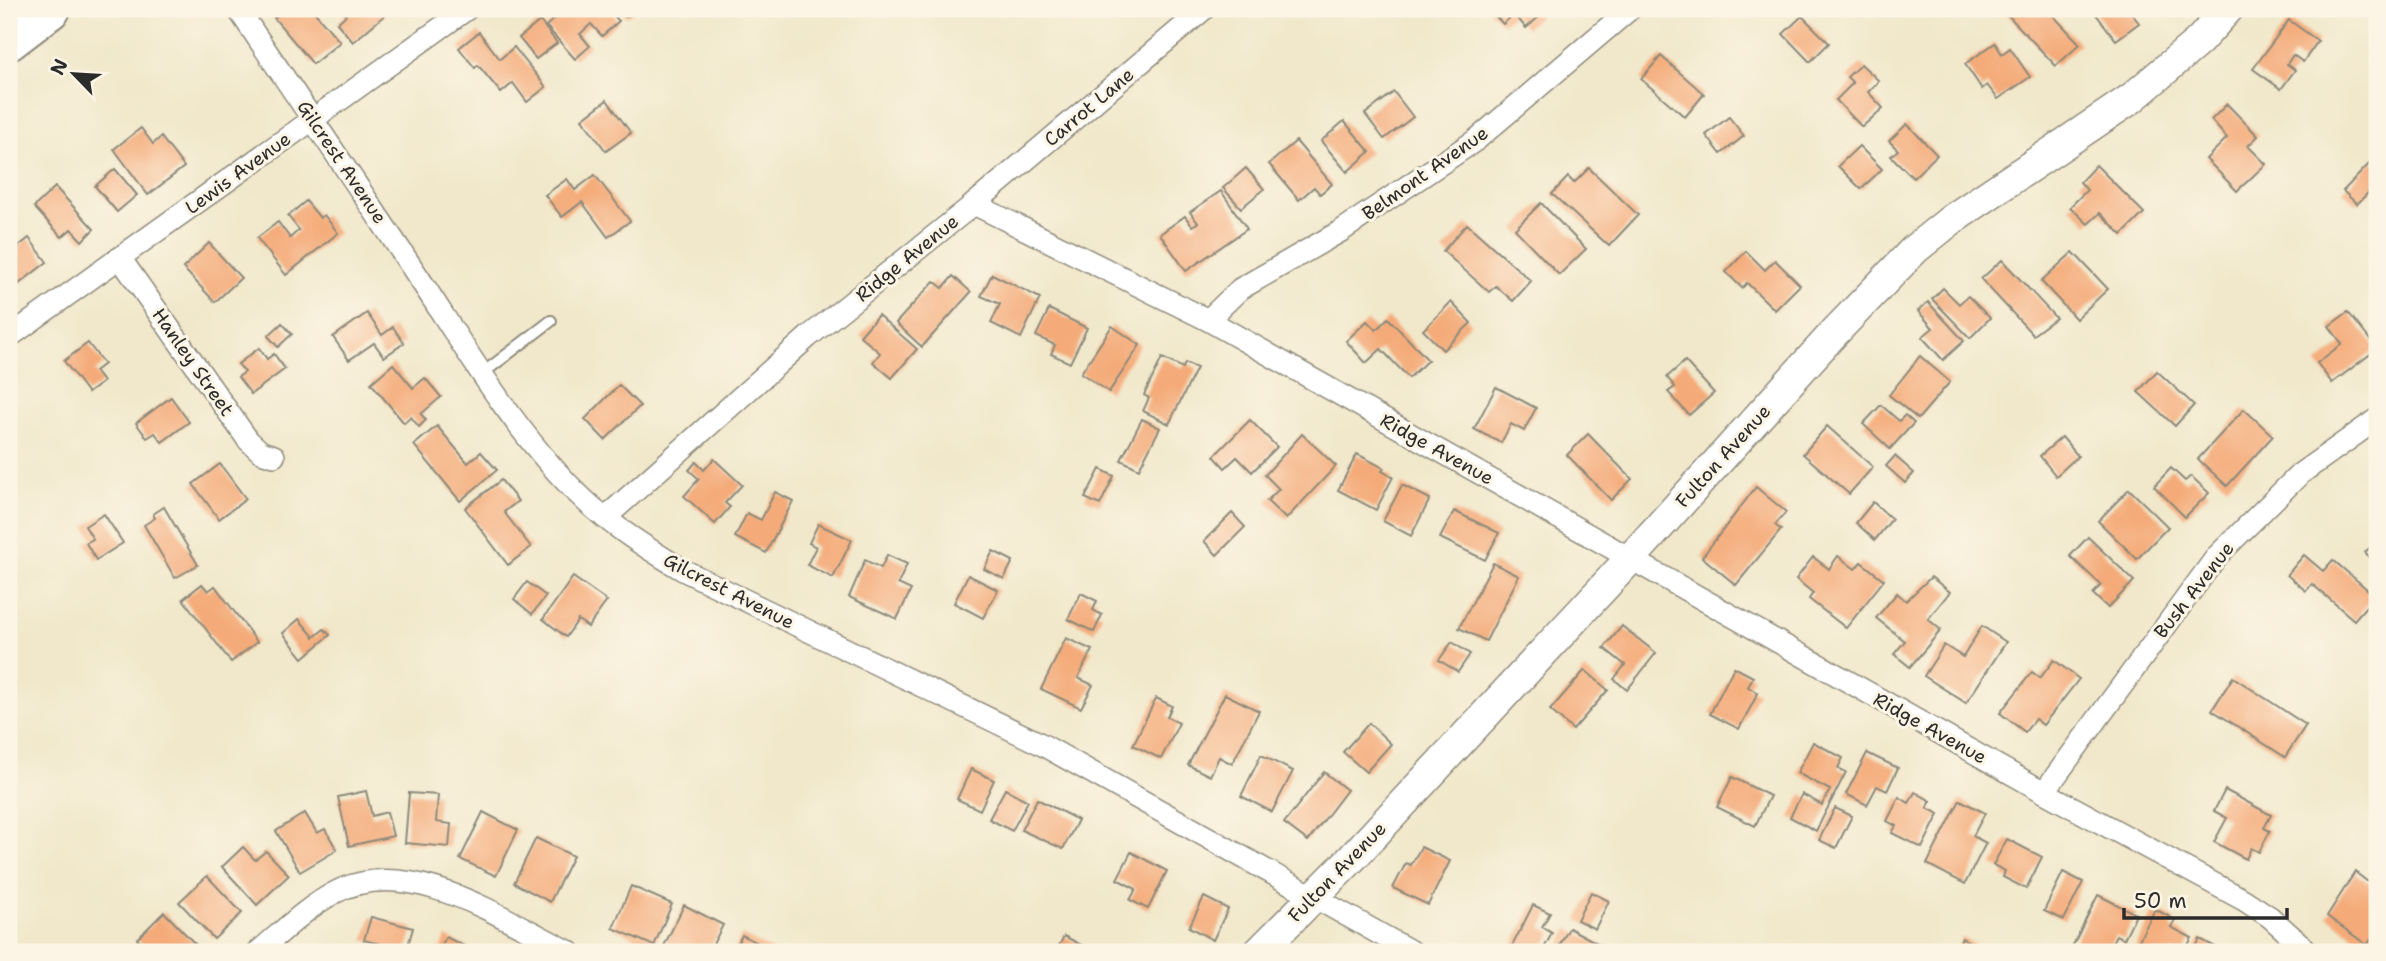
<svg xmlns="http://www.w3.org/2000/svg" width="2386" height="961" font-family="'Shantell Sans',sans-serif">
<style>
.building{fill:#f4ab79}
.lines{fill:none;stroke-linecap:round;stroke-linejoin:round}
.lane-casing{stroke:#8e8a7b;stroke-width:14}
.street-casing{stroke:#8e8a7b;stroke-width:24}
.secondary-casing{stroke:#8e8a7b;stroke-width:33}
.highway-casing{stroke:#8e8a7b;stroke-width:42}
.lane{stroke:#fff;stroke-width:10}
.street{stroke:#fff;stroke-width:21}
.secondary{stroke:#fff;stroke-width:30}
.highway{stroke:#fff;stroke-width:38}
.labels{text-anchor:middle;dominant-baseline:central;stroke-width:6;stroke-linejoin:round;paint-order:stroke}
.street-label{font-size:19px;fill:#2b2b2b;stroke:#fcf5e5}
</style>
<rect width="100%" height="100%" fill="#fcf5e5"/>
<filter id="ink" filterUnits="userSpaceOnUse"><feTurbulence type="fractalNoise" baseFrequency=".0143" numOctaves="2"/><feDisplacementMap in="SourceGraphic" scale="14" xChannelSelector="R" yChannelSelector="G"/><feConvolveMatrix kernelMatrix="1 2 1 2 8 2 1 2 1" color-interpolation-filters="sRGB"/></filter>
<filter id="wash" filterUnits="userSpaceOnUse"><feTurbulence type="fractalNoise" baseFrequency=".00686" numOctaves="4" result="noise"/><feDisplacementMap in="SourceGraphic" scale="28" xChannelSelector="R" yChannelSelector="G"/><feGaussianBlur stdDeviation="1.57" result="paint"/><feColorMatrix in="noise" values="0 0 0 0 0 0 0 0 0 0 0 0 0 0 0 0 0 1.4 0 .05"/><feComposite in="paint" operator="in"/></filter>
<g filter="url(#wash)">
<rect width="100%" height="100%" fill="#f1e8cb"/>
<g id="blocks">
<g class="building">
<polygon points="285,9 312,9 340,42 313,64 274,18"/>
<polygon points="340,9 380,9 385,15 353,42 337,23 346,15"/>
<polygon points="565,9 608,9 619,21 602,36 591,24 580,34 590,46 575,59 546,26"/>
<polygon points="619,9 638,9 626,17"/>
<polygon points="1489,9 1534,9 1540,16 1526,28 1514,14 1503,24"/>
<polygon points="2002,9 2047,9 2080,44 2056,66"/>
<polygon points="2092,9 2128,9 2139,23 2116,40"/>
<polygon points="1802,16 1829,43 1810,62 1783,34"/>
<polygon points="2289,20 2318,41 2303,62 2293,55 2287,64 2295,70 2281,89 2253,69"/>
<polygon points="540,21 557,43 536,59 519,38"/>
<polygon points="479,32 500,59 514,47 546,87 527,102 513,83 501,93 478,65 475,68 459,48"/>
<polygon points="1995,43 2002,54 2010,48 2030,77 1998,99 1987,85 1982,89 1965,64"/>
<polygon points="1661,56 1704,94 1685,117 1641,79"/>
<polygon points="1861,64 1879,81 1868,92 1883,108 1862,127 1836,100 1853,83 1847,77"/>
<polygon points="1394,92 1413,117 1384,139 1365,114"/>
<polygon points="607,100 631,133 606,151 582,119"/>
<polygon points="2227,104 2258,136 2248,146 2266,164 2237,191 2206,159 2227,138 2211,120"/>
<polygon points="1729,117 1744,136 1721,154 1706,135"/>
<polygon points="1344,121 1370,152 1347,172 1321,141"/>
<polygon points="1907,124 1937,155 1913,178 1891,156 1898,150 1889,141"/>
<polygon points="141,128 153,144 161,137 184,167 148,195 114,149"/>
<polygon points="1296,141 1332,184 1320,194 1314,187 1299,200 1269,164"/>
<polygon points="1859,146 1882,169 1861,189 1838,166"/>
<polygon points="2372,161 2377,166 2377,184 2357,204 2343,191"/>
<polygon points="2096,165 2144,213 2122,235 2100,213 2088,224 2070,207 2087,190 2080,182"/>
<polygon points="1246,168 1264,189 1241,208 1223,188"/>
<polygon points="1589,168 1638,215 1609,246 1552,194 1568,177 1574,183"/>
<polygon points="115,169 137,195 117,212 95,186"/>
<polygon points="595,175 630,221 608,237 582,202 562,217 545,195 567,179 575,190"/>
<polygon points="55,187 94,229 82,241 71,229 62,237 34,207"/>
<polygon points="1221,191 1247,229 1186,271 1160,234 1185,216 1192,226 1198,223 1190,212"/>
<polygon points="306,201 320,218 324,215 338,233 286,275 257,238 278,222 290,238 299,230 288,216"/>
<polygon points="1541,203 1586,249 1559,275 1515,229"/>
<polygon points="1467,224 1531,281 1513,301 1496,286 1489,292 1443,251"/>
<polygon points="29,238 47,262 15,287 9,279 9,251 10,253"/>
<polygon points="209,243 241,278 215,302 183,268"/>
<polygon points="1746,251 1765,270 1775,260 1800,285 1775,310 1747,283 1742,288 1726,272"/>
<polygon points="2073,252 2108,289 2076,319 2041,281"/>
<polygon points="2002,260 2056,318 2033,335 1981,279"/>
<polygon points="992,274 1040,298 1021,338 991,323 1000,304 981,296"/>
<polygon points="953,276 971,292 922,347 896,323 934,281 943,288"/>
<polygon points="1943,288 1959,304 1968,296 1990,318 1970,338 1932,299"/>
<polygon points="1451,302 1471,323 1443,350 1423,330"/>
<polygon points="1928,302 1964,341 1943,360 1922,337 1933,328 1918,311"/>
<polygon points="1049,309 1087,328 1070,363 1051,354 1055,345 1036,336"/>
<polygon points="2348,312 2377,349 2332,383 2317,363 2342,344 2329,326"/>
<polygon points="367,313 382,335 393,327 404,343 384,357 374,343 349,360 333,337"/>
<polygon points="878,315 917,349 892,378 873,362 880,353 860,336"/>
<polygon points="1388,318 1428,360 1409,378 1381,349 1366,363 1346,341 1367,321 1376,330"/>
<polygon points="282,323 292,334 278,347 268,336"/>
<polygon points="1112,326 1140,345 1109,392 1081,373"/>
<polygon points="88,343 104,364 95,371 103,382 88,393 64,361"/>
<polygon points="259,348 267,359 274,354 285,369 251,394 238,377 245,372 238,364"/>
<polygon points="1920,356 1950,382 1918,419 1889,395"/>
<polygon points="1162,358 1183,368 1185,363 1197,368 1169,424 1143,411 1149,398 1144,395"/>
<polygon points="1685,361 1714,393 1689,415 1668,392 1675,387 1667,377"/>
<polygon points="393,364 413,388 425,378 441,397 421,414 426,420 419,427 411,417 404,423 371,383"/>
<polygon points="2157,371 2194,405 2175,426 2138,392"/>
<polygon points="619,385 640,406 605,440 585,419"/>
<polygon points="1496,387 1536,408 1524,431 1511,424 1501,443 1474,429"/>
<polygon points="171,397 189,422 162,442 155,433 147,438 136,423"/>
<polygon points="1881,405 1899,421 1905,415 1914,423 1890,449 1863,424"/>
<polygon points="2244,409 2273,436 2227,486 2198,459"/>
<polygon points="1142,419 1160,428 1139,469 1121,460"/>
<polygon points="1250,420 1277,447 1252,472 1237,457 1225,468 1214,456"/>
<polygon points="437,426 468,463 481,452 497,470 460,501 414,445"/>
<polygon points="1827,426 1873,467 1849,494 1803,454"/>
<polygon points="1302,434 1336,466 1286,519 1267,501 1279,489 1265,475"/>
<polygon points="1588,434 1632,479 1611,500 1567,455"/>
<polygon points="2062,437 2078,456 2056,476 2040,456"/>
<polygon points="1357,454 1384,468 1382,471 1393,477 1376,510 1338,490"/>
<polygon points="1895,456 1914,473 1905,483 1886,466"/>
<polygon points="714,459 742,485 725,503 730,507 715,524 684,496 699,479 689,470 696,462 704,470"/>
<polygon points="220,464 246,499 219,519 193,484"/>
<polygon points="2171,468 2185,481 2191,476 2209,493 2185,517 2154,486"/>
<polygon points="1100,469 1114,476 1100,505 1085,498"/>
<polygon points="501,480 518,501 504,512 531,547 508,565 465,508"/>
<polygon points="1402,485 1430,499 1411,536 1383,521"/>
<polygon points="1756,487 1786,512 1775,525 1781,530 1736,585 1702,557"/>
<polygon points="2129,489 2168,527 2137,559 2098,521"/>
<polygon points="775,492 793,501 766,553 735,537 747,513 761,520"/>
<polygon points="1873,502 1892,519 1875,540 1856,523"/>
<polygon points="164,507 198,565 175,578 144,525 155,518 153,514"/>
<polygon points="1454,511 1499,533 1485,560 1440,538"/>
<polygon points="1232,513 1245,527 1217,555 1204,541"/>
<polygon points="104,514 123,543 96,560 86,543 93,539 85,526"/>
<polygon points="818,524 852,540 833,578 807,565 816,547 809,543"/>
<polygon points="2088,537 2134,581 2108,608 2093,594 2101,585 2070,556"/>
<polygon points="2377,541 2377,566 2365,552"/>
<polygon points="993,551 1013,561 1004,579 984,569"/>
<polygon points="887,555 907,564 898,584 911,590 897,619 849,597 865,560 881,568"/>
<polygon points="2304,555 2323,571 2333,560 2375,596 2354,620 2312,584 2306,591 2287,575"/>
<polygon points="1838,556 1855,569 1861,562 1884,580 1846,628 1809,599 1813,593 1796,579 1813,557 1829,569"/>
<polygon points="1493,563 1519,576 1486,641 1459,628"/>
<polygon points="968,575 998,590 983,618 954,603"/>
<polygon points="573,577 607,601 588,627 578,620 566,637 543,619"/>
<polygon points="1931,577 1950,592 1928,619 1941,630 1910,667 1894,654 1905,641 1876,618 1897,593 1906,601"/>
<polygon points="527,582 546,596 532,614 514,599"/>
<polygon points="202,584 208,591 215,586 257,642 231,662 183,599"/>
<polygon points="1081,593 1097,601 1093,610 1102,615 1094,632 1068,619"/>
<polygon points="299,619 314,637 324,629 330,635 303,658 283,633"/>
<polygon points="1622,626 1656,653 1627,690 1614,679 1625,665 1604,648"/>
<polygon points="1982,626 2006,642 1966,703 1924,676 1944,645 1963,657"/>
<polygon points="1066,638 1092,650 1078,678 1093,685 1081,708 1041,689"/>
<polygon points="1452,642 1470,654 1458,672 1439,660"/>
<polygon points="2054,660 2079,679 2043,725 2035,719 2025,732 2000,713 2032,672 2040,678"/>
<polygon points="1734,667 1753,677 1748,687 1758,693 1739,729 1710,714"/>
<polygon points="1585,670 1608,690 1573,730 1550,710"/>
<polygon points="2233,677 2306,725 2285,757 2212,710"/>
<polygon points="1225,694 1259,711 1232,764 1219,757 1210,776 1188,765"/>
<polygon points="1156,698 1172,706 1167,717 1179,723 1161,759 1133,745"/>
<polygon points="1369,723 1391,744 1366,772 1343,752"/>
<polygon points="1813,742 1843,758 1838,768 1846,772 1816,831 1790,817 1802,794 1822,805 1830,790 1797,773"/>
<polygon points="1867,753 1898,768 1887,791 1877,786 1867,805 1846,794"/>
<polygon points="1261,755 1293,771 1272,812 1241,796"/>
<polygon points="971,769 994,780 980,810 957,799"/>
<polygon points="1324,772 1347,790 1308,841 1284,823"/>
<polygon points="1732,777 1770,796 1755,826 1717,807"/>
<polygon points="1005,789 1028,801 1012,831 989,819"/>
<polygon points="2225,790 2271,815 2264,828 2270,831 2259,852 2251,848 2246,859 2214,842 2227,818 2214,811"/>
<polygon points="366,791 372,816 387,812 393,836 349,846 338,797"/>
<polygon points="1915,792 1931,801 1927,808 1939,814 1922,848 1892,833 1896,826 1887,821 1899,797 1909,803"/>
<polygon points="409,793 438,795 436,822 451,824 449,847 405,843"/>
<polygon points="1037,799 1078,820 1063,849 1021,830"/>
<polygon points="1960,800 1985,813 1973,836 1986,843 1965,884 1927,864"/>
<polygon points="1835,808 1852,816 1836,848 1819,840"/>
<polygon points="483,812 518,830 496,876 460,859"/>
<polygon points="305,813 317,833 325,829 337,850 300,872 276,831"/>
<polygon points="536,838 573,856 550,902 514,883"/>
<polygon points="2007,839 2042,857 2026,889 2003,877 2005,871 1993,865"/>
<polygon points="243,847 255,860 266,851 289,875 257,905 222,867"/>
<polygon points="1421,847 1450,861 1428,905 1393,888 1406,863 1411,865"/>
<polygon points="1131,852 1167,871 1148,909 1130,900 1136,889 1117,879"/>
<polygon points="2063,872 2083,882 2064,920 2044,911"/>
<polygon points="2355,872 2377,889 2377,931 2367,945 2327,916"/>
<polygon points="207,876 242,913 214,939 179,902"/>
<polygon points="631,886 672,904 654,946 613,928"/>
<polygon points="1591,892 1609,901 1595,929 1577,920"/>
<polygon points="2098,895 2136,914 2124,939 2116,935 2107,952 2082,952 2072,947"/>
<polygon points="1204,897 1228,909 1213,940 1189,927"/>
<polygon points="684,905 723,925 709,952 662,950"/>
<polygon points="1533,905 1550,913 1542,927 1552,933 1542,952 1509,952"/>
<polygon points="2155,909 2175,920 2171,927 2192,938 2184,952 2133,952"/>
<polygon points="164,912 199,948 194,952 149,952 137,939"/>
<polygon points="371,917 413,928 406,952 378,952 380,944 364,940"/>
<polygon points="1569,928 1601,945 1598,952 1556,952"/>
<polygon points="742,935 772,950 771,952 733,952"/>
<polygon points="1064,936 1095,952 1056,952"/>
<polygon points="446,937 476,952 438,952"/>
<polygon points="1962,938 1980,948 1978,952 1955,952"/>
<polygon points="2200,939 2225,952 2193,952"/>
</g>
</g>
</g>
<g filter="url(#ink)">
<use href="#blocks" fill-opacity="0" stroke="#8e8a7b" stroke-width="2"/>
<g class="lines">
<defs>
<polyline id="lane" points="483,373 551,321"/>
<g id="street">
<path d="M 238,9 C 294,92 351,176 407,260 C 459,337 510,427 576,492 C 608,524 645,547 683,570 L 1041,744 L 1412,952"/>
<polyline points="974,204 1204,9"/>
<polyline points="120,258 248,440 261,452 274,456"/>
<polyline points="1208,320 1240,289 1341,231 1476,140 1630,9"/>
<polyline points="9,337 467,9"/>
<polyline points="605,518 808,337 974,204 1208,320 2044,792 2244,900 2270,917 2309,952"/>
<polyline points="2044,792 2217,556 2300,474 2377,419"/>
<path d="M 258,952 C 282,932 306,908 334,893 C 409,853 502,919 570,952"/>
</g>
<polyline id="secondary" points="1259,952 1353,857 1630,559 1834,333 1915,249 1951,220 2132,98 2199,41 2228,9"/>
<polyline id="highway" points="9,41 51,9"/>
</defs>
<use href="#lane" class="lane-casing"/>
<use href="#street" class="street-casing"/>
<use href="#secondary" class="secondary-casing"/>
<use href="#highway" class="highway-casing"/>
<use href="#lane" class="lane"/>
<use href="#street" class="street"/>
<use href="#secondary" class="secondary"/>
<use href="#highway" class="highway"/>
</g>
</g>
<g class="labels">
<g class="street-label">
<text transform="translate(1089 107) rotate(-40)">Carrot Lane</text>
<text transform="translate(342 162) rotate(56)">Gilcrest Avenue</text>
<text transform="translate(238 173) rotate(-36)">Lewis Avenue</text>
<text transform="translate(1425 173) rotate(-35)">Belmont Avenue</text>
<text transform="translate(907 258) rotate(-39)">Ridge Avenue</text>
<text transform="translate(193 362) rotate(55)">Hanley Street</text>
<text transform="translate(1437 449) rotate(29)">Ridge Avenue</text>
<text transform="translate(1723 456) rotate(-48)">Fulton Avenue</text>
<text transform="translate(2194 590) rotate(-52)">Bush Avenue</text>
<text transform="translate(729 591) rotate(27)">Gilcrest Avenue</text>
<text transform="translate(1930 728) rotate(29)">Ridge Avenue</text>
<text transform="translate(1337 872) rotate(-46)">Fulton Avenue</text>
</g>
</g>
<rect width="2386" height="961" fill="none" stroke="#fcf5e5" stroke-width="35"/>
<g transform="translate(74 74) rotate(295)" stroke="#fcf5e5" stroke-width="5" paint-order="stroke">
<path d="M0-5L12 26L0 18L-12 26Z" fill="#2b2b2b"/>
<text y="-10" font-size="19" font-weight="bold" text-anchor="middle" fill="#2b2b2b">N</text>
</g>
<path d="M2124 908v10h163v-10" fill="none" stroke="#2b2b2b" stroke-width="3.5"/>
<text x="2134" y="908" font-size="21" fill="#2b2b2b" stroke="#fcf5e5" stroke-width="5" paint-order="stroke">50 m</text>
</svg>
